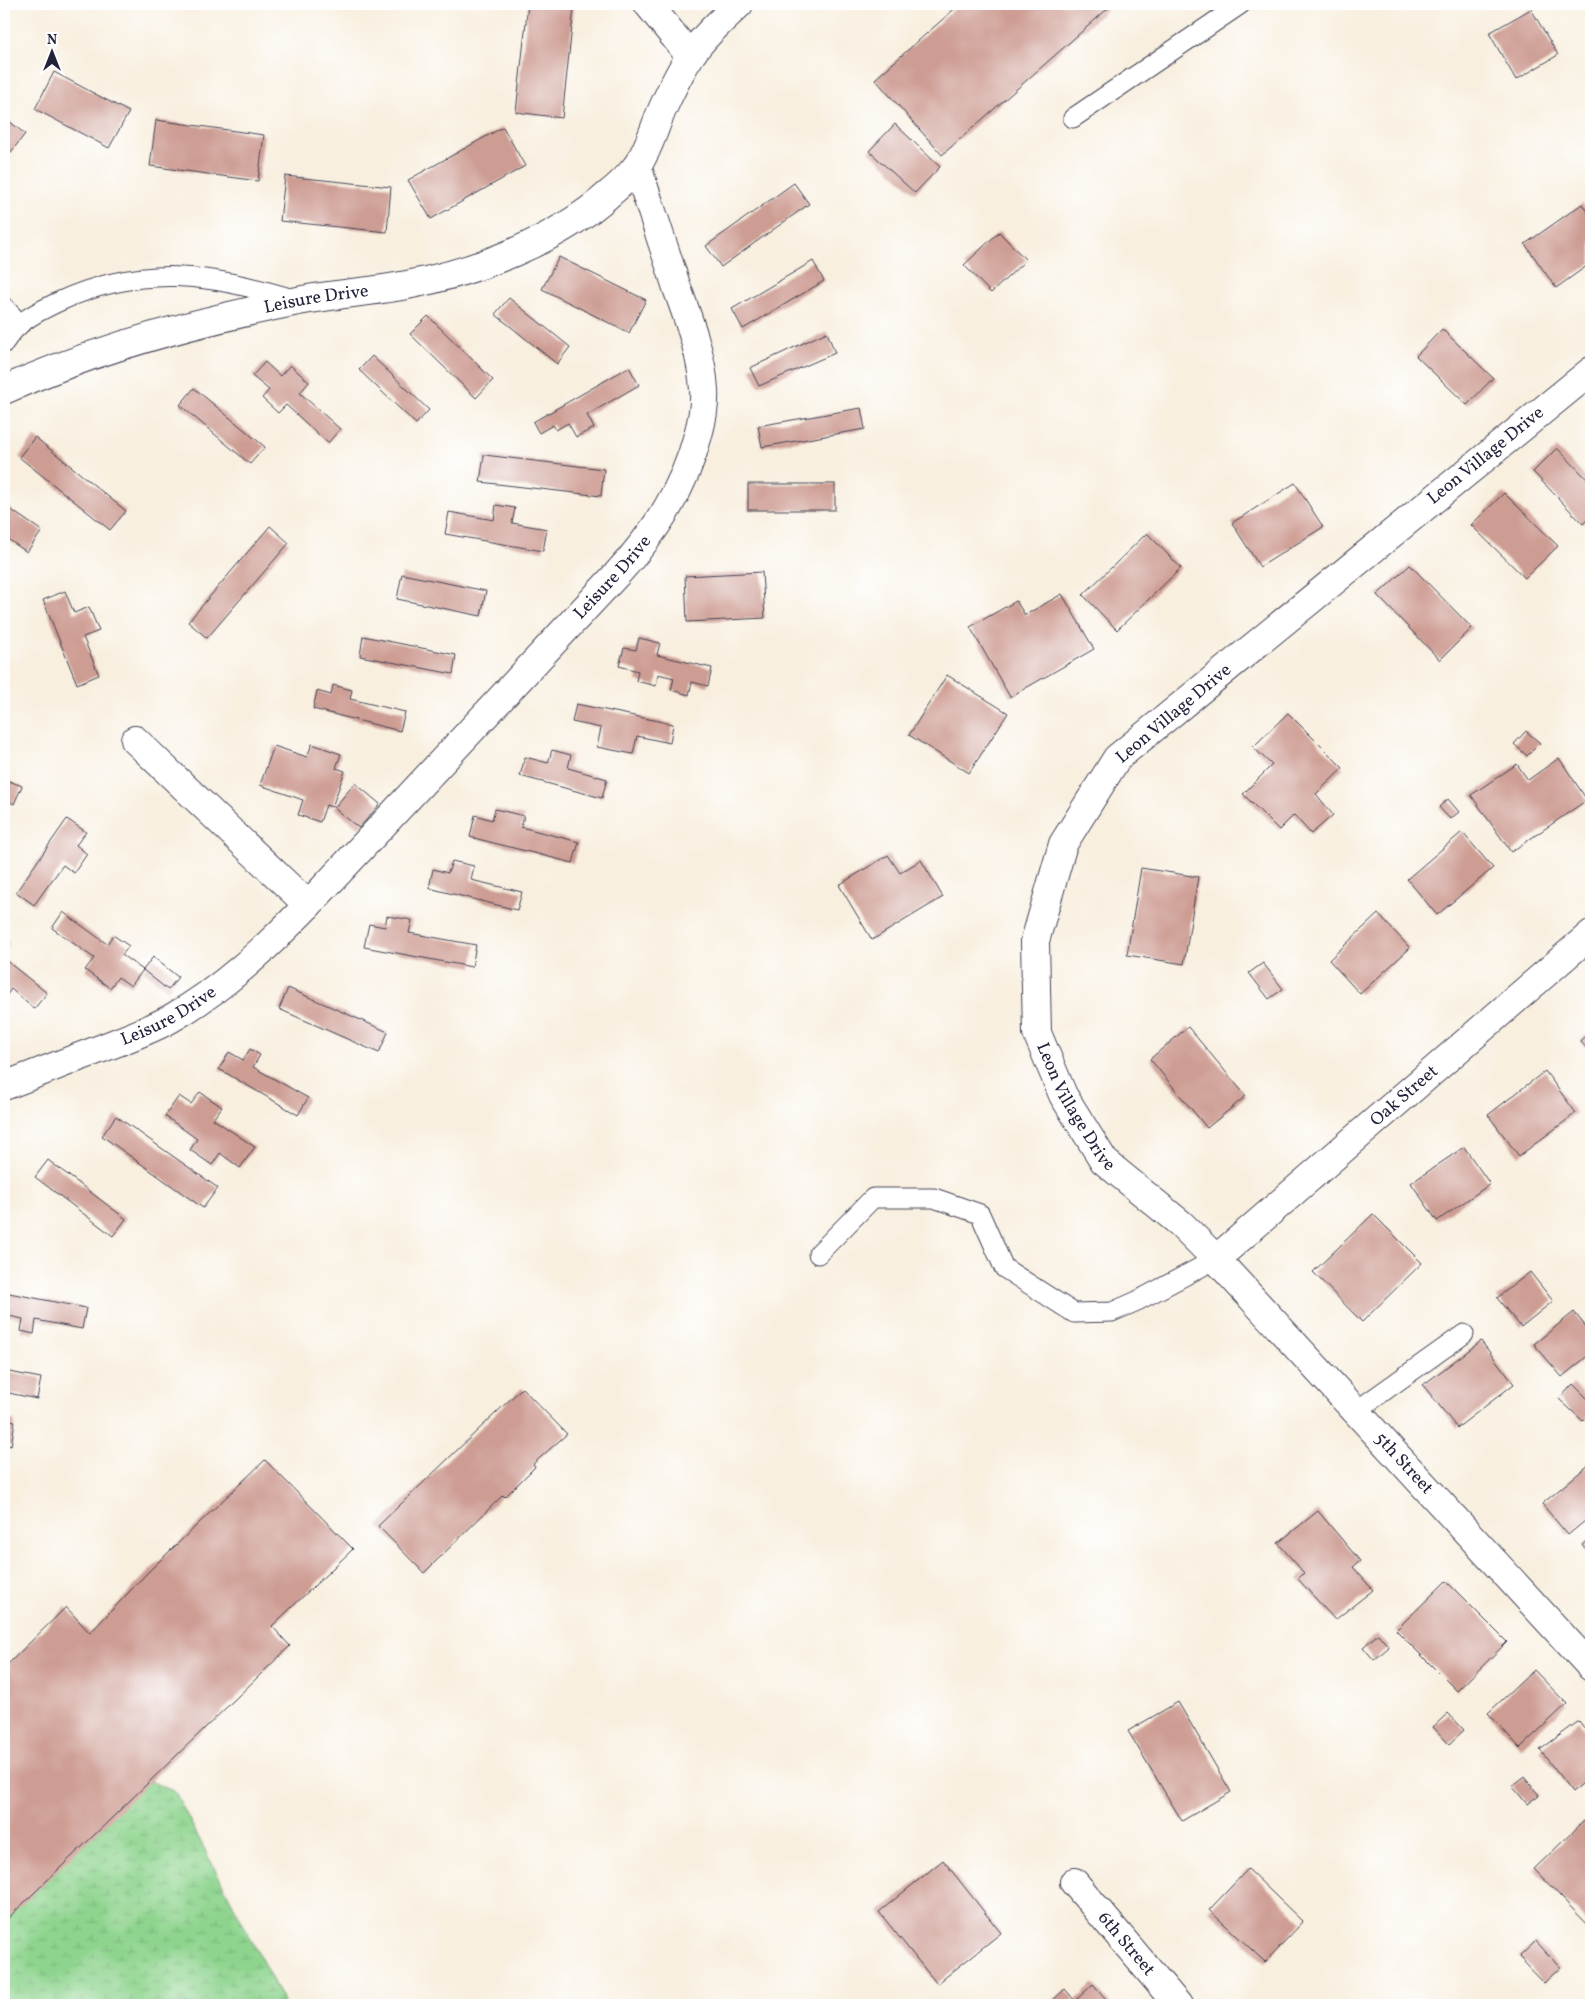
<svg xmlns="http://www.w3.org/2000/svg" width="1595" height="2009" font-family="Vollkorn,serif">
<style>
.wetland{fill:url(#wetland-marsh);stroke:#587b64}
.building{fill:#cd9c93}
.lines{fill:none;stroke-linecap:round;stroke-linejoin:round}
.service-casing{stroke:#424154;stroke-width:21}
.minor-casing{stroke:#424154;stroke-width:30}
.service{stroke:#fff;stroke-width:19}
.minor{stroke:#fff;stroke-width:28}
.labels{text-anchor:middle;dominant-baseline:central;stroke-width:4.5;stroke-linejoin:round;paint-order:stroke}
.street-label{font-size:18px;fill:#22223b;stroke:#fff}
</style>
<defs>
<pattern id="wetland-marsh" width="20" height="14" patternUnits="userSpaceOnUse" patternTransform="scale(1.25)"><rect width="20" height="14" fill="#8ed48e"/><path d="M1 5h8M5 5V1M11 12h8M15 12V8" fill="none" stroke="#7ab67b"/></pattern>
</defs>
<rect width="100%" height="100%" fill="#fff"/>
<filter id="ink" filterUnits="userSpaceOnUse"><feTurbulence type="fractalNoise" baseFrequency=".02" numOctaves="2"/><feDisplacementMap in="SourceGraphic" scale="10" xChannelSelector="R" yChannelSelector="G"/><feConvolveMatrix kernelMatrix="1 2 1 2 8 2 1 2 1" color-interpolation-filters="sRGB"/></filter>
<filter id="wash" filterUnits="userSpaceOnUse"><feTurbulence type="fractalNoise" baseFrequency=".0096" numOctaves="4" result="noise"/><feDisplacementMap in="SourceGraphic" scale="20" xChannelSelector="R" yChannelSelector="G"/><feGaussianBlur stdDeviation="1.12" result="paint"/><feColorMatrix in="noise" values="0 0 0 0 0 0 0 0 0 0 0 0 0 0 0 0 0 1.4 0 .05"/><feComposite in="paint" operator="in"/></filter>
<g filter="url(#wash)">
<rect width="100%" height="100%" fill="#f8efdf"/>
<polygon class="wetland" points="4,1718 175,1792 285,2005 4,2005"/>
<g id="blocks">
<g class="building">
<polygon points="528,4 574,8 562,118 516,112"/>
<polygon points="960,4 1113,4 942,155 875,79"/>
<polygon points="1531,9 1558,55 1516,80 1489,33"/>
<polygon points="54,72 129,112 109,148 35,109"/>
<polygon points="4,117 25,134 4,161"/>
<polygon points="156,120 264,135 258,181 150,166"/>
<polygon points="895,124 940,167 915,193 869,151"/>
<polygon points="503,127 525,166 431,219 408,180"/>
<polygon points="285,176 391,187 387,232 280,221"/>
<polygon points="794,183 809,204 721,267 706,246"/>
<polygon points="1582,204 1591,217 1591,263 1556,288 1525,244"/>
<polygon points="999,232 1026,260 991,293 964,265"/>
<polygon points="559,257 646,300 629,333 542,289"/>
<polygon points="813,261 824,281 743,329 732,309"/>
<polygon points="509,298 570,347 557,364 495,314"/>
<polygon points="428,316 493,380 476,398 410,334"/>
<polygon points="1442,329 1493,378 1467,405 1416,356"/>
<polygon points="827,332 835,353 759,386 750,368"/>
<polygon points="372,356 429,410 416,424 359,370"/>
<polygon points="265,362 280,376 290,365 309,382 300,393 340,429 328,443 286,405 278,413 262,398 269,390 252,376"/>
<polygon points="629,367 639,385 587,415 594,428 576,437 568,423 556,430 553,425 539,433 533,422"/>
<polygon points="194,388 265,447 250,464 180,405"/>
<polygon points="861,408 865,429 762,447 758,426"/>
<polygon points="35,437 126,511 110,530 19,457"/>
<polygon points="1557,448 1591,483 1591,516 1583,524 1533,472"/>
<polygon points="484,455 604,469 601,496 480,482"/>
<polygon points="1295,483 1323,527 1260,567 1232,523"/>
<rect x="748" y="484" width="87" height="26"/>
<polygon points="1504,493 1558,546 1525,578 1471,525"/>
<polygon points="4,505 42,531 27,552 9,540 4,547"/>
<polygon points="496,505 515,508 512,523 547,529 543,551 445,534 449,512 494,520"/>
<polygon points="270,526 289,543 207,638 188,622"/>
<polygon points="1147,533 1181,568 1117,630 1083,595"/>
<polygon points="1410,565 1472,628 1440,660 1377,595"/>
<polygon points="762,572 765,618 687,622 685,576"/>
<polygon points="402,574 486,591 481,616 397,599"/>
<polygon points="65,591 74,613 89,607 99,631 83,637 99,675 77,684 43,600"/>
<polygon points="1062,594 1094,649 1010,697 970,627 1016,601 1025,615"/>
<polygon points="363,636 456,655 453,674 360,656"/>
<polygon points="639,638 660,643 657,655 712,668 708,686 692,682 689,695 671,690 674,678 658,674 656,686 636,681 638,671 619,666 624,648 636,650"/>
<polygon points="947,675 1008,713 969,773 909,735"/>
<polygon points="333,685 352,690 350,699 405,712 400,731 313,709 317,691 331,695"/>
<polygon points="576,704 673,724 670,743 637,736 633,754 597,747 601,728 572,722"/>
<polygon points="1288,713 1343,768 1316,794 1333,815 1311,834 1294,815 1279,830 1243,794 1272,765 1253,747"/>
<polygon points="1526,731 1540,743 1527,756 1514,744"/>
<polygon points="312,744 341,754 336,768 345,771 332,807 326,805 320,822 298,815 303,800 260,785 274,746 307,757"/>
<polygon points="552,750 571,755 568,768 607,779 602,798 520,776 525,757 548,763"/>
<polygon points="1559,758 1587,800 1511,852 1471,795 1517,764 1528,780"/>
<polygon points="4,779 22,786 14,804 4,799"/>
<polygon points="355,783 380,804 359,828 334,808"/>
<polygon points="1448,799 1459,812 1450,819 1439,807"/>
<polygon points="495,809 524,816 521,827 579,842 573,863 470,837 475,815 492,820"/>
<polygon points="67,819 86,832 76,845 87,854 74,873 63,865 34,905 16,892"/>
<polygon points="1462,832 1493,868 1437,915 1407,879"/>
<polygon points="888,855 900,873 921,860 943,897 872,940 839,885"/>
<polygon points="452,861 474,866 471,880 522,892 517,910 429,888 433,869 448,873"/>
<polygon points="1141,868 1198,877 1184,964 1127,955"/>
<polygon points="63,912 107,944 113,935 129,946 122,955 143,970 131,986 118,977 110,988 85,970 94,958 52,928"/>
<polygon points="1378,914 1410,948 1360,994 1329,960"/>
<polygon points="387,916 412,920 409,933 476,945 472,967 364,947 369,924 385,927"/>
<polygon points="4,940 9,944 4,951"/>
<polygon points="153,957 178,977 168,990 143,970"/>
<polygon points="4,959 47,993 34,1009 11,989 4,999"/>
<polygon points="1263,963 1283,989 1269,999 1249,973"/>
<polygon points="288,988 388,1032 379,1053 279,1009"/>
<polygon points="1188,1027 1246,1096 1207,1128 1150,1059"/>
<polygon points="1591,1030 1591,1053 1580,1041"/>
<polygon points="250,1049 260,1055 253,1067 308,1098 298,1115 219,1069 229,1052 243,1060"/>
<polygon points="1545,1071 1576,1113 1519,1156 1488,1115"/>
<polygon points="200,1092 222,1107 213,1119 255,1147 240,1168 220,1153 212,1165 190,1150 197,1139 165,1116 179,1096 191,1104"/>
<polygon points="116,1116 218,1188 203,1208 102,1136"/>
<polygon points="1464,1147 1490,1184 1437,1221 1411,1183"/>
<polygon points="48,1160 126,1219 113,1236 35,1177"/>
<polygon points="1373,1214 1422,1263 1362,1322 1313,1272"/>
<polygon points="1530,1272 1553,1301 1521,1327 1497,1298"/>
<polygon points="4,1292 86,1308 82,1329 36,1320 34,1334 21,1331 23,1319 4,1315"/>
<polygon points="1574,1312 1591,1333 1591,1353 1562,1377 1534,1344"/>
<polygon points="1481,1341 1514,1384 1457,1428 1423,1385"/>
<polygon points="4,1371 41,1378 37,1399 4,1392"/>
<polygon points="1573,1384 1591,1402 1591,1412 1583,1421 1559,1399"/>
<polygon points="522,1388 567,1434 533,1464 535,1467 505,1497 503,1495 424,1573 378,1526"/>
<polygon points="4,1419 15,1421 11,1446 4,1444"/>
<polygon points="265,1460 353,1549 272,1626 290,1646 4,1922 4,1668 66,1607 90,1633 149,1571"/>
<polygon points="1591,1463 1591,1516 1568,1535 1542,1504"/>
<polygon points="1318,1511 1360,1561 1353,1567 1373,1590 1335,1620 1298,1579 1304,1573 1278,1543"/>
<polygon points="1591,1537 1591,1556 1582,1545"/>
<polygon points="1446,1581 1507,1642 1457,1691 1396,1630"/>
<polygon points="1378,1634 1389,1647 1374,1660 1363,1647"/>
<polygon points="1534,1670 1567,1704 1520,1748 1488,1713"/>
<polygon points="1178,1702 1231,1792 1182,1821 1128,1731"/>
<polygon points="1448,1713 1464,1730 1449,1744 1433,1727"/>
<polygon points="1579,1721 1591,1737 1591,1777 1572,1792 1540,1750"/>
<polygon points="1524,1777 1539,1795 1527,1804 1512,1786"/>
<polygon points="1584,1821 1591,1828 1591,1928 1534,1869"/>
<polygon points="943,1860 1001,1933 937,1984 879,1912"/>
<polygon points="1248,1869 1303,1922 1265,1962 1209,1910"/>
<polygon points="1536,1941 1560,1968 1544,1983 1519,1957"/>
<polygon points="1093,1984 1111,2005 1058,2005 1053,2000 1065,1989 1075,2001"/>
</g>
</g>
</g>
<g filter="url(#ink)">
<use href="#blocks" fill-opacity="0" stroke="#424154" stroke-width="1"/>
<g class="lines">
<defs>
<g id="service">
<polyline points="1073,118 1241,4"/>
<polyline points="4,307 19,323"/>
<path d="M 4,343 C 18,321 35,313 58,302 C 143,263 210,274 296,300"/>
<polyline points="818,1254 873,1198 934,1198 980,1214 1004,1268 1074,1313 1112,1312 1137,1301 1216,1259"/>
<polyline points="1356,1411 1464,1334"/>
</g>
<g id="minor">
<polyline points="648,4 690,56"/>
<path id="s1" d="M 1591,371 L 1117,758 L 1063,844 L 1035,941 L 1037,1033 L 1063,1095 L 1104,1161 L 1181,1224 L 1216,1259 L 1591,1667"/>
<path id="s2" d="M 4,390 C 97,348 198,321 298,301 C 334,294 371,292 407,285 C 475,272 557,241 609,194 C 619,186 629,176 637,166 C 649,149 654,128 662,110 C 670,92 680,71 691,55 C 704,36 722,20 739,4"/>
<polyline points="135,740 308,905"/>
<path id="s3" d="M 4,1086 C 36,1074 68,1061 100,1049 C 123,1040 148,1031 170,1019 C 223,989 266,948 308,905 L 617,574 C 655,533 684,489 698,435 C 702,421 705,405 704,390 C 702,355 689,321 677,288 C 664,247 650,206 637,166"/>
<path id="s4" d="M 1216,1259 L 1591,934"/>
<path id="s5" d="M 1074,1882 L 1178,2005"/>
</g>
</defs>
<use href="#service" class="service-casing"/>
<use href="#minor" class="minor-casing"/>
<use href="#service" class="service"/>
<use href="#minor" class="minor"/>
</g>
</g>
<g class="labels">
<g class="street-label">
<text stroke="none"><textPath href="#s2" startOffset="326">Leisure Drive</textPath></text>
<text transform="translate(1486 456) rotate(-39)">Leon Village Drive</text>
<text stroke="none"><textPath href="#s3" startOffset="806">Leisure Drive</textPath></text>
<text transform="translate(1174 714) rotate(-40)">Leon Village Drive</text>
<text stroke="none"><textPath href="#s3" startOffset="179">Leisure Drive</textPath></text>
<text stroke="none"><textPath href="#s4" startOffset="249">Oak Street</textPath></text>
<text stroke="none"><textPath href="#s1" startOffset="990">Leon Village Drive</textPath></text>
<text stroke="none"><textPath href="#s1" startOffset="1478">5th Street</textPath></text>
<text stroke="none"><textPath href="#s5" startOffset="81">6th Street</textPath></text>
</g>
</g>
<rect width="1595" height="2009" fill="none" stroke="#fff" stroke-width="20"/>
<g transform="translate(52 52)" stroke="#ffffff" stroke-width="4" paint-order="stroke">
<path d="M0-4L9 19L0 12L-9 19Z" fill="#22223b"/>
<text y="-8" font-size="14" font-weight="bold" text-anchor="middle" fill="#22223b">N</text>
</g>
</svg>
